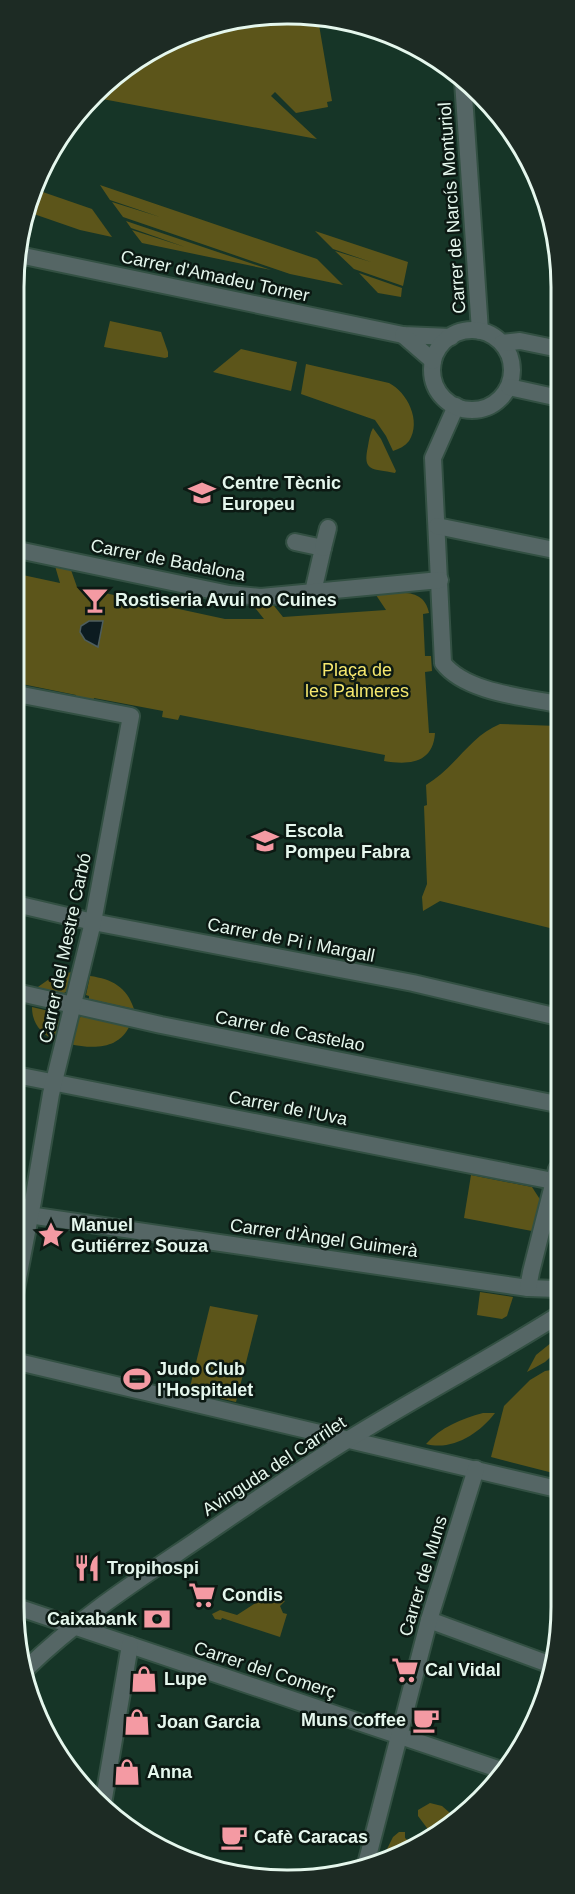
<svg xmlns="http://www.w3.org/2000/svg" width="575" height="1894" font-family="Helvetica,sans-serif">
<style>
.green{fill:#5c551a}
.water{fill:#0c1b20;stroke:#4d5d5e;stroke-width:1.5}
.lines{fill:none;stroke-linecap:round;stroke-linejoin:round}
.minor-casing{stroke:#335043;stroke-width:20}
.tertiary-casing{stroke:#335043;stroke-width:20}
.minor{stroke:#556665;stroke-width:16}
.tertiary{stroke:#556665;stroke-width:16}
.labels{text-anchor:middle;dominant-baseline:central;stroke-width:5;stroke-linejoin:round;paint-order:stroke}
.street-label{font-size:18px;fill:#e5f7ed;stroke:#0c1913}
.poi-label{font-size:18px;font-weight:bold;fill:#e5f7ed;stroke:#0c1913;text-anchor:start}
.park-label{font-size:18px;fill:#f6e86e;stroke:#0c1913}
.rim{fill:none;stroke:#e5f7ed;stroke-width:3}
</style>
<rect width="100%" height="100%" fill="#163527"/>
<g class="green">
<polygon points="234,19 318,19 332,101 327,102 328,107 296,113 275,92 271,96 317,139 97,98 136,59"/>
<polygon points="100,185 317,259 343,285 290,274 123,217 112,202 160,217 110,200"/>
<polygon points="37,190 92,209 112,237 80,230 28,212"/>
<polygon points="126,221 271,270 142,243 132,230 185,247 131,228"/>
<polygon points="315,231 408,262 403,286 354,269 335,251 371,262 333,249"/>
<polygon points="359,273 402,288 401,297 378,293"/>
<polygon points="110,321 161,332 168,352 168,357 165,358 104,347"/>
<polygon points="241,349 297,362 291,391 213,372"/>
<path d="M 306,364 L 389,383 C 407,392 422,421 409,441 C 405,446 399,449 393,451 L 386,436 L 375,420 L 301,394 Z"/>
<path d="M 373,428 L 381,439 L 396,471 L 395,473 C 373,468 362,473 368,446 C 369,440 370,433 373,428 Z"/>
<path d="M 55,566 L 71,570 L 77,587 L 225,619 L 264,619 L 252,604 L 271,602 L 283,617 L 386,610 L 376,595 C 396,593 424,586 429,613 L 423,614 L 425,656 L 431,656 L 432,671 L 425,672 L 429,733 L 435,733 C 433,764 408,765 384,761 L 385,755 L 180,715 L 178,720 L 162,717 L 163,711 L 94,698 L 93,704 L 76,700 L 76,695 L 17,683 L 18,574 L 60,583 Z"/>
<path d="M 500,724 L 558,726 L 558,930 L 440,901 L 423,911 L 422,897 L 427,884 L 424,806 L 427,805 L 426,785 C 456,767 470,736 500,724 Z"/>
<polygon points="72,972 68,992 65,992 64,994 35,989 55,975"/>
<path d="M 90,976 C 112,979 127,987 134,1009 L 89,999 L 89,996 L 86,995 Z"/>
<path d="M 32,1007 L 57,1013 L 59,1022 L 55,1041 C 41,1033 32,1024 32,1007 Z"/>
<path d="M 83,1016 L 130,1025 C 119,1050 92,1049 70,1044 L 76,1019 Z"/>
<polygon points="471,1175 532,1187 541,1201 532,1231 464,1218"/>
<polygon points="480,1292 513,1297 507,1316 502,1319 477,1315"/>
<polygon points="210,1306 258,1315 236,1402 189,1391"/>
<polygon points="557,1338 557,1351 545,1362 527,1372 536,1355"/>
<polygon points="557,1369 557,1474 491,1457 504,1406 530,1380 545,1371"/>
<path d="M 483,1413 L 495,1413 C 479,1434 452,1451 426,1444 C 441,1427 461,1419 483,1413 Z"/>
<polygon points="261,1593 285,1601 280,1606 283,1613 287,1614 280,1637 222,1618 221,1620 215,1619 212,1614 220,1610 237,1615 257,1602"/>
<path d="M 430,1803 L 442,1806 L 450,1813 C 451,1825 441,1832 430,1832 L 418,1816 L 418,1810 Z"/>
<polygon points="399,1832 405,1832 405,1838 415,1846 381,1861 393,1837"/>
</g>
<polygon class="water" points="89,621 103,621 98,647 85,640 80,632 81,626"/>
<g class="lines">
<defs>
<g id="minor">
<polyline points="463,81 480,331"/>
<path d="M 456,406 L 433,458 L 443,663 C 465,692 523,697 558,704"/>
<polyline points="437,526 559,551"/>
<polyline points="295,542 323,548 313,592"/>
<polyline points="323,548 328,528"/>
<polyline points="18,550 229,594 261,597 440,580"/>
<polyline points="16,904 93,922 413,983 558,1017"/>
<polyline points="16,992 161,1025 557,1104"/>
<polyline points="16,1075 553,1181"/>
<polyline points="15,1213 528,1288 557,1289"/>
<polyline points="528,1288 531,1272 557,1169"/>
<polyline points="15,1294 33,1201 51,1094 93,922 131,716 17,694"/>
<polyline points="14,1361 557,1489"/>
<polyline points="14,1606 504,1771"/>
<polyline points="429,1620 554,1666"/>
<polyline points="103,1804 130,1645"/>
<polyline points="365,1868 429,1620 476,1469"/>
</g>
<g id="tertiary">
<polyline points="19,255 403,335 451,337"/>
<circle cx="472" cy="370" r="40"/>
<polyline points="403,335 433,361"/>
<polyline points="502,343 520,341 559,349"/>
<polyline points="509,387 559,398"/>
<path d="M 26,1669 C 77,1619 138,1580 197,1540 C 247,1506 297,1471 349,1439 C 417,1397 489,1359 557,1316"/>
</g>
</defs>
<use href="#minor" class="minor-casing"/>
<use href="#tertiary" class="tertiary-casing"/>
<use href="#minor" class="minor"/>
<use href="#tertiary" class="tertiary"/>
</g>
<defs>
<symbol id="university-bare" viewBox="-9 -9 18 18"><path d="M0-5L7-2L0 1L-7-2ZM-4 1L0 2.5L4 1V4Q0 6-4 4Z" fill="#f49aa3" stroke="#0c1913" stroke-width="2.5" paint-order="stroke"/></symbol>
<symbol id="bar-bare" viewBox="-9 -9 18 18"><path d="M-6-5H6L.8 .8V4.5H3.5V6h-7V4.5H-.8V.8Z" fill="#f49aa3" stroke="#0c1913" stroke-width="2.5" paint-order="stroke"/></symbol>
<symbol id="school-bare" viewBox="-9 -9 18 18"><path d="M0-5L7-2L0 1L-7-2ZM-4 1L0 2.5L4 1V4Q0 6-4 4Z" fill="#f49aa3" stroke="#0c1913" stroke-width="2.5" paint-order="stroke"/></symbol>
<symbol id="sight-bare" viewBox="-9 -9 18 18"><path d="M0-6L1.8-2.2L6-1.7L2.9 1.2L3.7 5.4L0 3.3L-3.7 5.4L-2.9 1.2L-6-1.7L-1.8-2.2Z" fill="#f49aa3" stroke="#0c1913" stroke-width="2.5" paint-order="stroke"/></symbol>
<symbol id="stadium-bare" viewBox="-9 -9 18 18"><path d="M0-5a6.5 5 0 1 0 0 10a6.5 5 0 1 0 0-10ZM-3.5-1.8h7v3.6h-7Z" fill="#f49aa3" stroke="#0c1913" stroke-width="2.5" paint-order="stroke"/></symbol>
<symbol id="restaurant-bare" viewBox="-9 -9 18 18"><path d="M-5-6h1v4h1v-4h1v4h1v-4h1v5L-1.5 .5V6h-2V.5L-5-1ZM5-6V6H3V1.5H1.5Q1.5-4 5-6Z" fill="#f49aa3" stroke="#0c1913" stroke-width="2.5" paint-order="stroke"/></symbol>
<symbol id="supermarket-bare" viewBox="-9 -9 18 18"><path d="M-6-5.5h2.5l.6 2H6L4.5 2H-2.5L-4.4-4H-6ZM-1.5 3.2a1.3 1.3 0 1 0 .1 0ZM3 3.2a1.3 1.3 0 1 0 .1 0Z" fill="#f49aa3" stroke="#0c1913" stroke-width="2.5" paint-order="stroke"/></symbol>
<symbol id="bank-bare" viewBox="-9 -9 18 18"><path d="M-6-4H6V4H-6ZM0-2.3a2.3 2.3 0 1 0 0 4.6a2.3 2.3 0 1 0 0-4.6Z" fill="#f49aa3" stroke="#0c1913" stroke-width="2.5" paint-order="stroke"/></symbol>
<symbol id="shop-bare" viewBox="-9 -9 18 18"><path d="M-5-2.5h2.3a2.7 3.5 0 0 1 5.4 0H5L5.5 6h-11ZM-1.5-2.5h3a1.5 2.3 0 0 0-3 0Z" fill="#f49aa3" stroke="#0c1913" stroke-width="2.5" paint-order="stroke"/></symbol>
<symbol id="cafe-bare" viewBox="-9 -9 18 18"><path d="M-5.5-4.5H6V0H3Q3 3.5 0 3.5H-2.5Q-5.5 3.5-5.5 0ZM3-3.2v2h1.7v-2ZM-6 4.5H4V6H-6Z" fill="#f49aa3" stroke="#0c1913" stroke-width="2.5" paint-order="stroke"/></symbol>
</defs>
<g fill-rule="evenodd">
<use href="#university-bare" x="183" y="474" width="38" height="38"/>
<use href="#bar-bare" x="76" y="581" width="38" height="38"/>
<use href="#school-bare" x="246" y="822" width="38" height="38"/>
<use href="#sight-bare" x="32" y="1216" width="38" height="38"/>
<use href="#stadium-bare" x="118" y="1360" width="38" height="38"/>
<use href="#restaurant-bare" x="68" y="1549" width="38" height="38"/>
<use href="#supermarket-bare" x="183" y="1576" width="38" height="38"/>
<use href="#bank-bare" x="138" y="1600" width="38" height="38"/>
<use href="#supermarket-bare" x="386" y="1651" width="38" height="38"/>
<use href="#shop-bare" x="125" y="1660" width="38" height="38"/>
<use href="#cafe-bare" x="407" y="1701" width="38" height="38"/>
<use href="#shop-bare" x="118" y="1703" width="38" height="38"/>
<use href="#shop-bare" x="108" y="1753" width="38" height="38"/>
<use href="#cafe-bare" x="215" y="1818" width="38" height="38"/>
</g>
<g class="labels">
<g class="street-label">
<text transform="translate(452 208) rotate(-94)">Carrer de Narcís Monturiol</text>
<text transform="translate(215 276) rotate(12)">Carrer d'Amadeu Torner</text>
<text transform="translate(168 560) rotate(11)">Carrer de Badalona</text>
<text transform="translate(291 940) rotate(11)">Carrer de Pi i Margall</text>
<text transform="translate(65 948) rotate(-78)">Carrer del Mestre Carbó</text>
<text transform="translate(290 1031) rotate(11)">Carrer de Castelao</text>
<text transform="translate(288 1108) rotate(11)">Carrer de l'Uva</text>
<text transform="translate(324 1238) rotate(8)">Carrer d'Àngel Guimerà</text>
<text transform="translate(274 1466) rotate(-33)">Avinguda del Carrilet</text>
<text transform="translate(423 1576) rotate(-73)">Carrer de Muns</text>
<text transform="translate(265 1670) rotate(18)">Carrer del Comerç</text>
</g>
<g class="poi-label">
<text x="222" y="483">Centre Tècnic<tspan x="222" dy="21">Europeu</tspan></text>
<text x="115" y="600">Rostiseria Avui no Cuines</text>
<text x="285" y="831">Escola<tspan x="285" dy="21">Pompeu Fabra</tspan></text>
<text x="71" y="1225">Manuel<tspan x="71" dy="21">Gutiérrez Souza</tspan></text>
<text x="157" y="1369">Judo Club<tspan x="157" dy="21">l'Hospitalet</tspan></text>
<text x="107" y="1568">Tropihospi</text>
<text x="222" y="1595">Condis</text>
<text x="137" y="1619" text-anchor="end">Caixabank</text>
<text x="425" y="1670">Cal Vidal</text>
<text x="164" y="1679">Lupe</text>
<text x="406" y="1720" text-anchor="end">Muns coffee</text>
<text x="157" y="1722">Joan Garcia</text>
<text x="147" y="1772">Anna</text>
<text x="254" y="1837">Cafè Caracas</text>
</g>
<g class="park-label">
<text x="357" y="670">Plaça de<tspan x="357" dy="21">les Palmeres</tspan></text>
</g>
</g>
<path d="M0 0H575V1894H0ZM287 24H288A263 263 0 0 1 551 287V1607A263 263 0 0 1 288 1870H287A263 263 0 0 1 24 1607V287A263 263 0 0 1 287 24Z" fill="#1d2b24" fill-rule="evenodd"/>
<path class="rim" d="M287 24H288A263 263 0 0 1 551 287V1607A263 263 0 0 1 288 1870H287A263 263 0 0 1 24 1607V287A263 263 0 0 1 287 24Z"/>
</svg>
